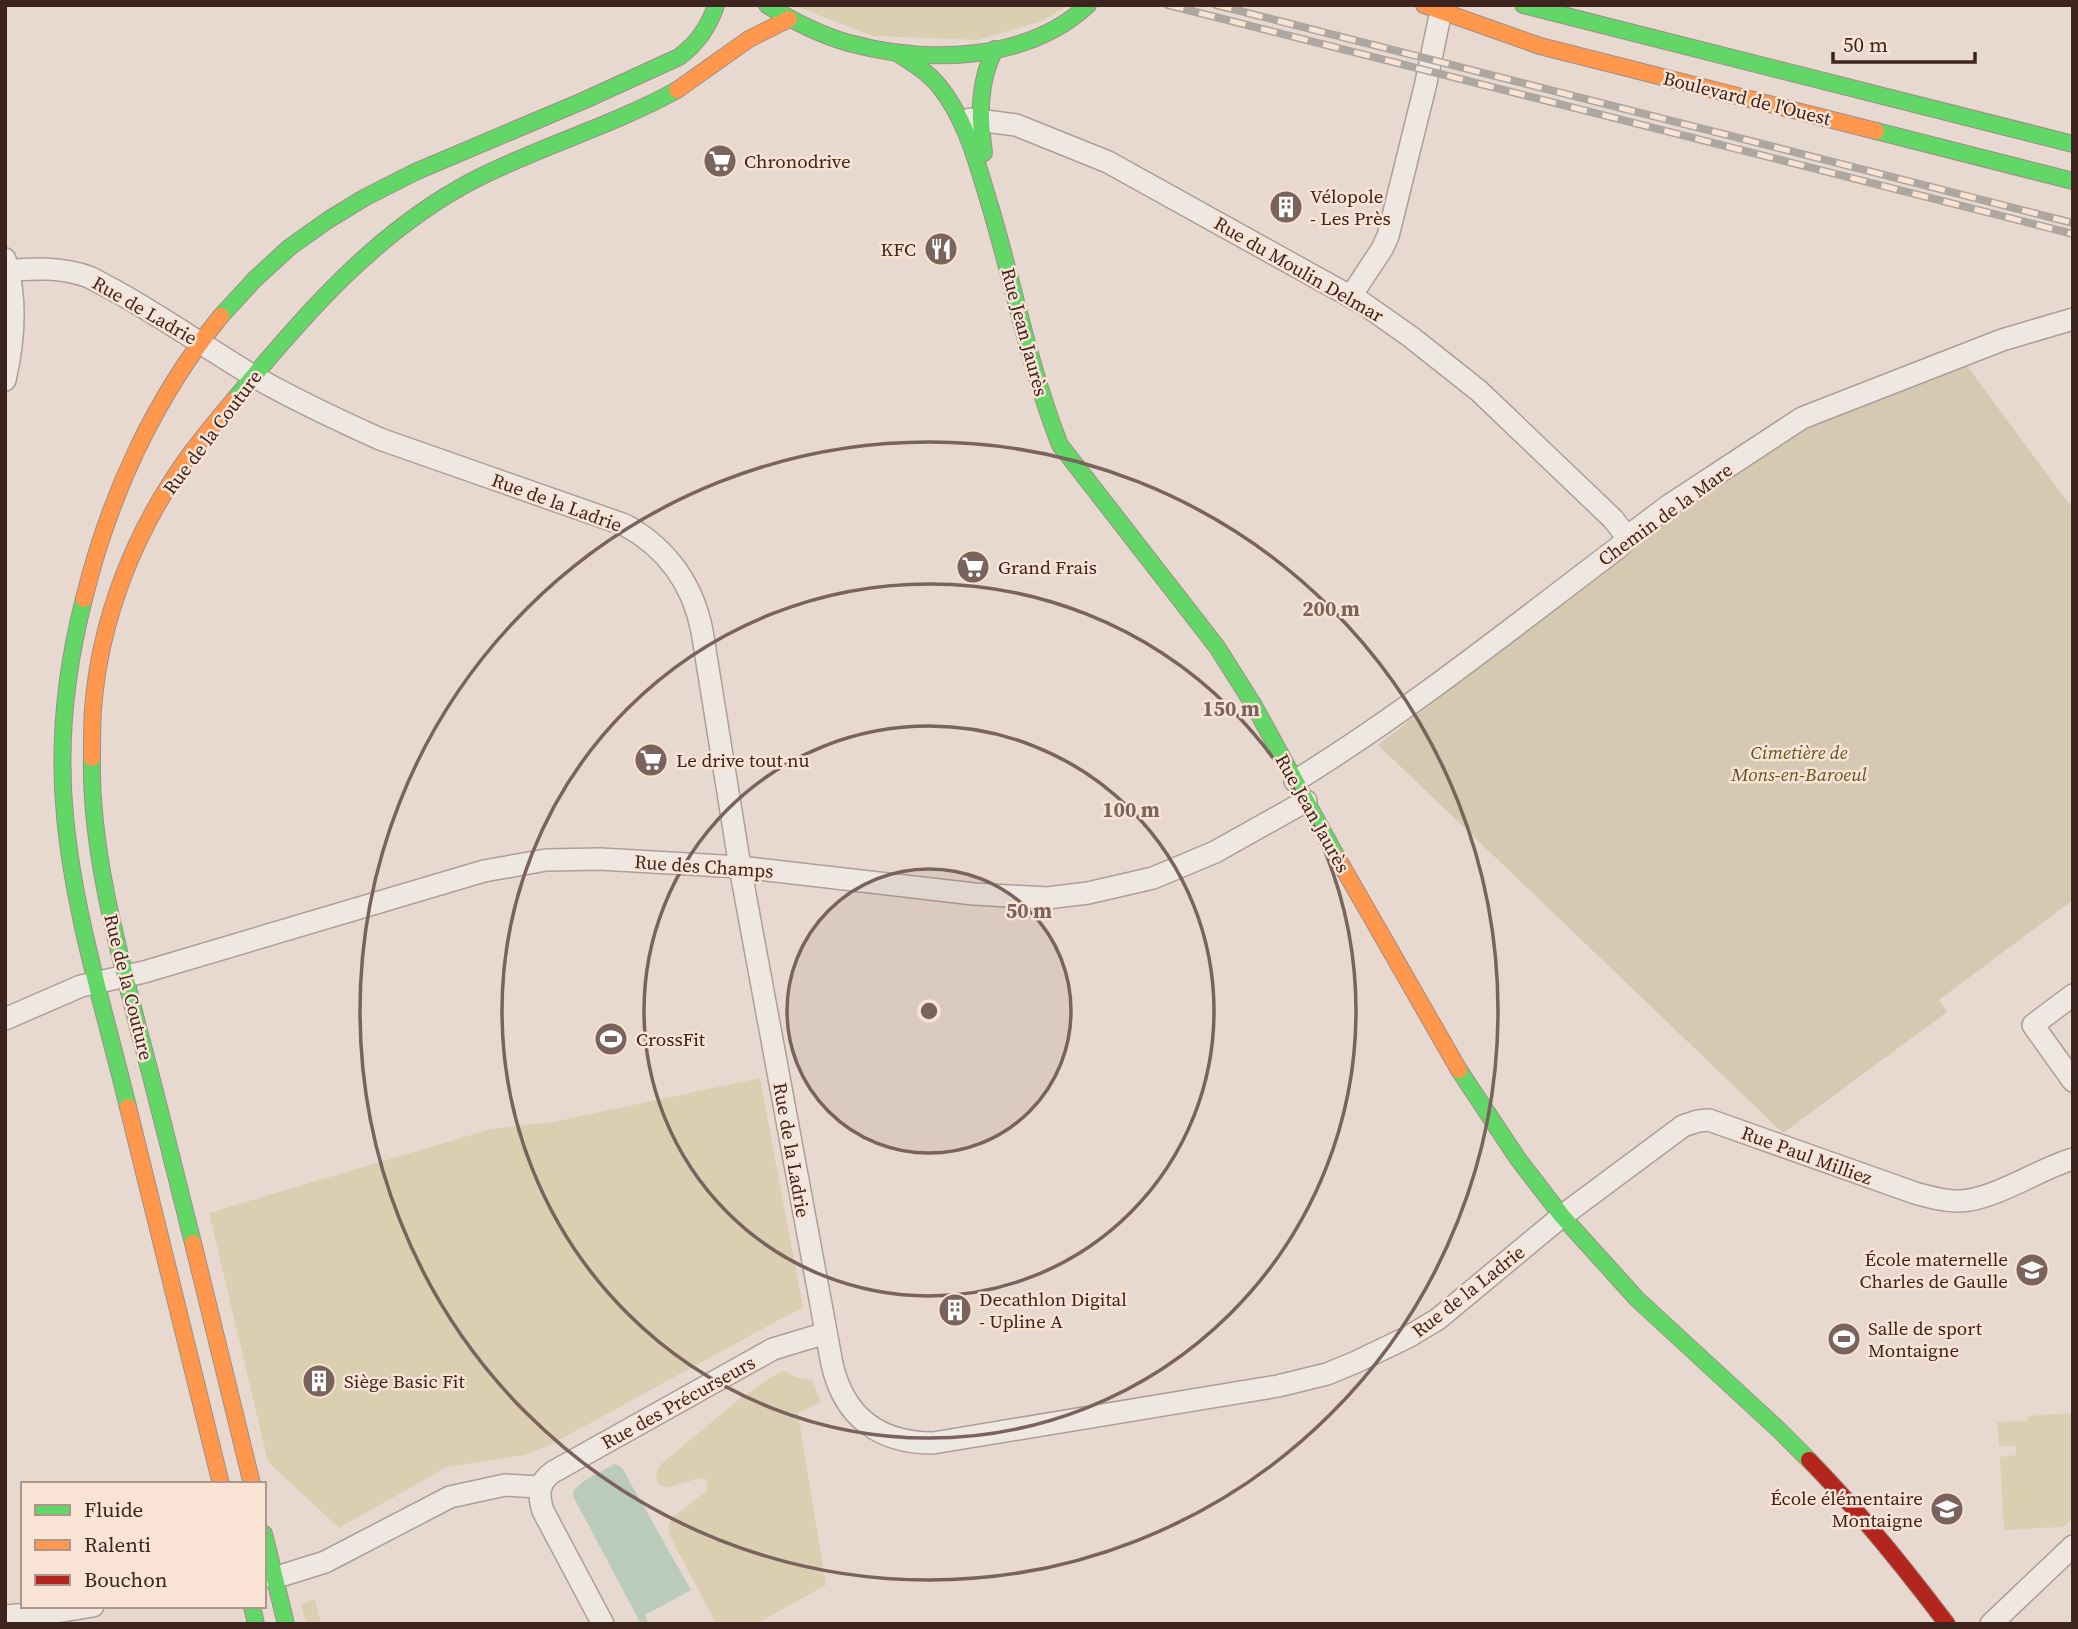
<svg xmlns="http://www.w3.org/2000/svg" width="2078" height="1629" font-family="'Source Serif 4',serif">
<style>
.green{fill:#dbcfb1}
.cemetery{fill:#d5cab1}
.water{fill:#bacbbc}
.lines{fill:none;stroke-linecap:round;stroke-linejoin:round}
.street-casing{stroke:#ad9e98;stroke-width:24}
.fast-casing{stroke:#9d8e88;stroke-width:18}
.slow-casing{stroke:#9d8e88;stroke-width:18}
.jam-casing{stroke:#9d8e88;stroke-width:18}
.street{stroke:#efe7e1;stroke-width:21}
.fast{stroke:#63d668;stroke-width:16}
.slow{stroke:#ff974d;stroke-width:16}
.jam{stroke:#b3261e;stroke-width:16}
.rail-casing{stroke:#aea6a1;stroke-width:8}
.rail{stroke:#f8e3d5;stroke-width:5;stroke-dasharray:16;stroke-linecap:butt}
.ring{fill:none;stroke:#79635c;stroke-width:3.5}
.labels{text-anchor:middle;dominant-baseline:central;stroke-width:5;stroke-linejoin:round;paint-order:stroke}
.street-label{font-size:19px;fill:#3d241e;stroke:#f8e3d5}
.poi-label{font-size:19px;fill:#3d241e;stroke:#f8e3d5;text-anchor:start}
.park-label{font-size:19px;font-style:italic;fill:#5b5823;stroke:#f8e3d5}
.centre{fill:#79635c;stroke:#f8e3d5;stroke-width:3.5}
.ring-label{font-size:21px;text-anchor:middle;font-weight:bold;fill:#79635c;stroke:#f8e3d5;stroke-width:5;stroke-linejoin:round;paint-order:stroke}
</style>
<rect width="100%" height="100%" fill="#e8d9d0"/>
<g class="green">
<polygon points="792,5 1069,5 1042,21 978,40 873,36"/>
<polygon points="760,1078 803,1307 550,1445 524,1455 447,1467 339,1528 268,1462 209,1213 491,1129 553,1122"/>
<path d="M 785,1371 L 795,1377 L 813,1381 L 821,1402 L 798,1413 L 826,1585 L 756,1624 L 716,1624 L 672,1540 C 668,1532 667,1525 672,1518 L 705,1492 L 707,1489 L 707,1481 L 704,1478 L 700,1478 L 666,1488 L 658,1484 L 656,1473 L 661,1464 L 743,1396 L 778,1373 Z"/>
<polygon points="2073,1413 2073,1519 2062,1527 2004,1530 2000,1457 2016,1455 2016,1446 1999,1446 1997,1422 2028,1421 2028,1416"/>
<polygon points="315,1599 321,1624 306,1624 301,1604"/>
</g>
<polygon class="cemetery" points="1964,362 2073,509 2073,900 1939,1000 1947,1012 1783,1133 1378,745 1674,514 1804,430 1852,408"/>
<polygon class="water" points="615,1464 622,1468 691,1590 645,1615 649,1624 641,1624 573,1496 574,1490 585,1480"/>
<g class="lines">
<defs>
<g id="street">
<polyline points="970,119 1016,125 1108,162 1364,304 1411,337 1479,391 1613,519 1627,537"/>
<path d="M 5,259 C 17,297 14,341 5,380"/>
<path d="M 5,271 C 34,268 62,267 89,277 C 147,306 200,344 255,377 C 295,400 338,420 380,439 L 625,525 C 667,548 693,585 702,631 L 740,867 L 832,1364 C 844,1417 879,1443 933,1443 L 1278,1386 L 1327,1374 L 1356,1362 L 1408,1337 L 1438,1319 L 1562,1216 L 1683,1126 L 1698,1121 L 1709,1120 L 1915,1193 C 1929,1197 1943,1201 1958,1201 C 1993,1201 2038,1169 2073,1159"/>
<polyline points="1351,296 1382,249 1388,236 1425,87 1441,11"/>
<path d="M 1295,781 C 1409,711 1513,627 1619,547 L 1627,537 L 1668,506 L 1802,418 L 2002,340 L 2073,319"/>
<polyline points="2073,995 2033,1025 2073,1081"/>
<polyline points="5,1019 81,986 144,972 484,871 546,860 600,859 740,867 974,894 1047,898 1088,893 1153,878 1215,852 1306,801"/>
<polyline points="274,1578 325,1562 450,1497 505,1485 540,1487"/>
<polyline points="5,1616 56,1612 93,1606"/>
<path d="M 603,1624 L 543,1511 C 538,1495 538,1482 553,1472 L 773,1349 L 826,1333"/>
<polyline points="1991,1624 2073,1546"/>
</g>
<g id="fast">
<path d="M 767,5 C 793,21 820,35 849,43 C 926,64 1027,62 1088,5"/>
<polyline points="1523,5 2073,144"/>
<path d="M 897,53 C 912,63 928,72 939,86 C 967,120 978,167 991,209 C 1014,287 1030,369 1060,445 L 1217,647 L 1253,704 L 1338,859"/>
<polyline points="1876,131 2073,181"/>
<path d="M 984,153 C 979,116 978,83 995,49"/>
<path d="M 221,316 L 255,279 L 290,247 L 328,220 L 364,198 L 415,172 L 585,100 L 679,57 C 698,43 709,27 716,5"/>
<path d="M 233,401 C 302,317 376,231 474,180 C 540,146 612,126 677,90"/>
<path d="M 84,599 C 66,669 58,744 65,816 C 74,914 105,1012 128,1107"/>
<path d="M 92,758 C 90,847 117,945 139,1031 C 158,1101 175,1172 193,1243"/>
<polyline points="1459,1070 1518,1159 1562,1216 1637,1299 1779,1430 1809,1460"/>
<polyline points="264,1534 286,1624"/>
<polyline points="252,1606 256,1624"/>
</g>
<g id="slow">
<polyline points="1424,5 1540,46 1876,131"/>
<polyline points="677,90 749,39 789,19"/>
<path d="M 84,599 C 109,497 154,398 221,316"/>
<path d="M 92,758 C 92,742 92,725 93,709 C 100,619 134,533 186,460 C 201,439 217,420 233,401"/>
<polyline points="1338,859 1459,1070"/>
<polyline points="128,1107 221,1484"/>
<polyline points="193,1243 252,1484"/>
</g>
<path id="jam" d="M 1809,1460 C 1859,1511 1904,1567 1947,1624"/>
</defs>
<use href="#street" class="street-casing"/>
<use href="#fast" class="fast-casing"/>
<use href="#slow" class="slow-casing"/>
<use href="#jam" class="jam-casing"/>
<use href="#street" class="street"/>
<use href="#fast" class="fast"/>
<use href="#slow" class="slow"/>
<use href="#jam" class="jam"/>
<defs>
<g id="rail">
<polyline points="1168,5 2073,234"/>
<polyline points="1216,5 2073,223"/>
</g>
</defs>
<use href="#rail" class="rail-casing"/>
<use href="#rail" class="rail"/>
</g>
<circle cx="929" cy="1011" r="142" fill="#79635c" fill-opacity=".12"/>
<g class="ring">
<circle cx="929" cy="1011" r="142"/>
<circle cx="929" cy="1011" r="285"/>
<circle cx="929" cy="1011" r="427"/>
<circle cx="929" cy="1011" r="569"/>
</g>
<defs>
<symbol id="supermarket-disc" viewBox="-11 -11 22 22"><circle r="9.5" fill="#79635c" stroke="#f8e3d5"/><path d="M-6-5.5h2.5l.6 2H6L4.5 2H-2.5L-4.4-4H-6ZM-1.5 3.2a1.3 1.3 0 1 0 .1 0ZM3 3.2a1.3 1.3 0 1 0 .1 0Z" fill="#fff"/></symbol>
<symbol id="building-disc" viewBox="-11 -11 22 22"><circle r="9.5" fill="#79635c" stroke="#f8e3d5"/><path d="M-4-6H4V6H1V3H-1V6H-4ZM-2.5-4.3h1.7v1.8h-1.7ZM.8-4.3h1.7v1.8H.8ZM-2.5-1h1.7V.8h-1.7ZM.8-1h1.7V.8H.8Z" fill="#fff"/></symbol>
<symbol id="restaurant-disc" viewBox="-11 -11 22 22"><circle r="9.5" fill="#79635c" stroke="#f8e3d5"/><path d="M-5-6h1v4h1v-4h1v4h1v-4h1v5L-1.5 .5V6h-2V.5L-5-1ZM5-6V6H3V1.5H1.5Q1.5-4 5-6Z" fill="#fff"/></symbol>
<symbol id="stadium-disc" viewBox="-11 -11 22 22"><circle r="9.5" fill="#79635c" stroke="#f8e3d5"/><path d="M0-5a6.5 5 0 1 0 0 10a6.5 5 0 1 0 0-10ZM-3.5-1.8h7v3.6h-7Z" fill="#fff"/></symbol>
<symbol id="school-disc" viewBox="-11 -11 22 22"><circle r="9.5" fill="#79635c" stroke="#f8e3d5"/><path d="M0-5L7-2L0 1L-7-2ZM-4 1L0 2.5L4 1V4Q0 6-4 4Z" fill="#fff"/></symbol>
</defs>
<g fill-rule="evenodd">
<use href="#supermarket-disc" x="701" y="142" width="38" height="38"/>
<use href="#building-disc" x="1267" y="188" width="38" height="38"/>
<use href="#restaurant-disc" x="922" y="230" width="38" height="38"/>
<use href="#supermarket-disc" x="954" y="548" width="38" height="38"/>
<use href="#supermarket-disc" x="632" y="741" width="38" height="38"/>
<use href="#stadium-disc" x="592" y="1020" width="38" height="38"/>
<use href="#school-disc" x="2013" y="1251" width="38" height="38"/>
<use href="#building-disc" x="936" y="1291" width="38" height="38"/>
<use href="#stadium-disc" x="1825" y="1320" width="38" height="38"/>
<use href="#building-disc" x="300" y="1362" width="38" height="38"/>
<use href="#school-disc" x="1928" y="1490" width="38" height="38"/>
</g>
<g class="labels">
<g class="street-label">
<text transform="translate(1747 98) rotate(14)">Boulevard de l'Ouest</text>
<text transform="translate(1299 269) rotate(30)">Rue du Moulin Delmar</text>
<text transform="translate(145 310) rotate(30)">Rue de Ladrie</text>
<text transform="translate(1025 332) rotate(75)">Rue Jean Jaurès</text>
<text transform="translate(212 432) rotate(-53)">Rue de la Couture</text>
<text transform="translate(557 502) rotate(20)">Rue de la Ladrie</text>
<text transform="translate(1665 514) rotate(-36)">Chemin de la Mare</text>
<text transform="translate(1313 813) rotate(61)">Rue Jean Jaurès</text>
<text transform="translate(704 866) rotate(4)">Rue des Champs</text>
<text transform="translate(129 987) rotate(76)">Rue de la Couture</text>
<text transform="translate(792 1150) rotate(80)">Rue de la Ladrie</text>
<text transform="translate(1807 1155) rotate(20)">Rue Paul Milliez</text>
<text transform="translate(1468 1291) rotate(-38)">Rue de la Ladrie</text>
<text transform="translate(678 1402) rotate(-29)">Rue des Précurseurs</text>
</g>
<g class="poi-label">
<text x="744" y="161">Chronodrive</text>
<text x="1310" y="196">Vélopole<tspan x="1310" dy="22">- Les Près</tspan></text>
<text x="916" y="249" text-anchor="end">KFC</text>
<text x="998" y="567">Grand Frais</text>
<text x="676" y="760">Le drive tout nu</text>
<text x="636" y="1039">CrossFit</text>
<text x="2008" y="1259" text-anchor="end">École maternelle<tspan x="2008" dy="22">Charles de Gaulle</tspan></text>
<text x="979" y="1299">Decathlon Digital<tspan x="979" dy="22">- Upline A</tspan></text>
<text x="1868" y="1328">Salle de sport<tspan x="1868" dy="22">Montaigne</tspan></text>
<text x="344" y="1381">Siège Basic Fit</text>
<text x="1923" y="1498" text-anchor="end">École élémentaire<tspan x="1923" dy="22">Montaigne</tspan></text>
</g>
<g class="park-label">
<text x="1799" y="752">Cimetière de<tspan x="1799" dy="22">Mons-en-Baroeul</tspan></text>
</g>
</g>
<circle cx="929" cy="1011" r="10" class="centre"/>
<g class="ring-label">
<text x="1331" y="616">200 m</text>
<text x="1231" y="716">150 m</text>
<text x="1131" y="817">100 m</text>
<text x="1029" y="918">50 m</text>
</g>
<rect width="2078" height="1629" fill="none" stroke="#3d241e" stroke-width="14"/>
<rect x="21" y="1482" width="245" height="126" fill="#f8e3d5" stroke="#ad978c" stroke-width="2"/>
<rect x="35" y="1505" width="35" height="10" fill="#63d668" stroke="#ad978c" stroke-width="2"/>
<text x="84" y="1517" font-size="21" fill="#3d241e">Fluide</text>
<rect x="35" y="1540" width="35" height="10" fill="#ff974d" stroke="#ad978c" stroke-width="2"/>
<text x="84" y="1552" font-size="21" fill="#3d241e">Ralenti</text>
<rect x="35" y="1575" width="35" height="10" fill="#b3261e" stroke="#ad978c" stroke-width="2"/>
<text x="84" y="1587" font-size="21" fill="#3d241e">Bouchon</text>
<path d="M1833 52v10h142v-10" fill="none" stroke="#3d241e" stroke-width="3.5"/>
<text x="1843" y="52" font-size="21" fill="#3d241e" stroke="#f8e3d5" stroke-width="5" paint-order="stroke">50 m</text>
</svg>
